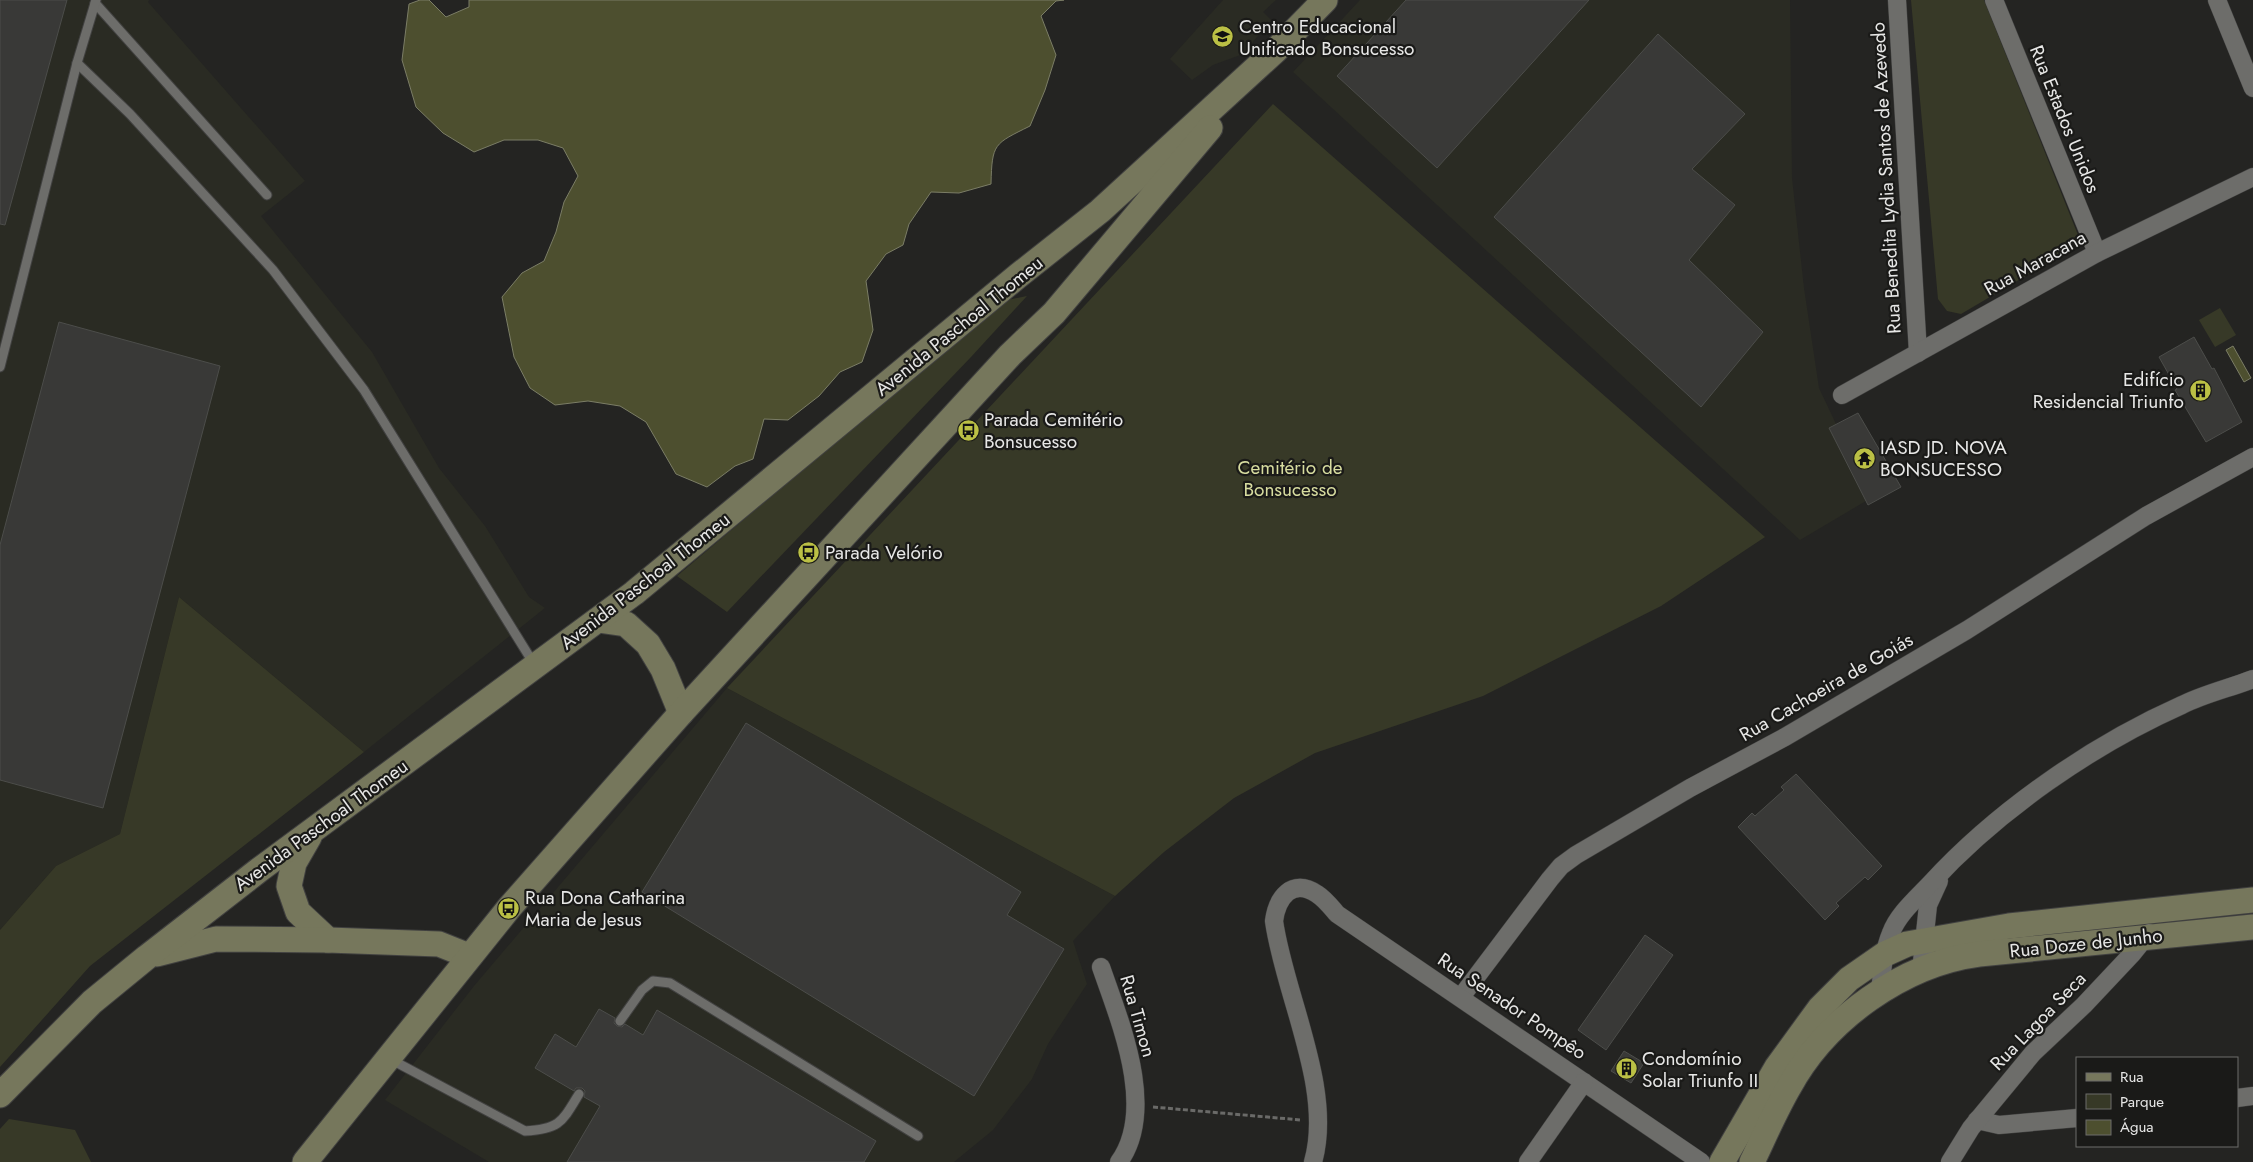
<svg xmlns="http://www.w3.org/2000/svg" width="2253" height="1162" font-family="Jost,sans-serif">
<style>
.built{fill:#2a2b23}
.green{fill:#373927}
.water{fill:#4d4f2f;stroke:#7b7d66}
.building{fill:#393937;stroke:#4c4d4a}
.lines{fill:none;stroke-linecap:round;stroke-linejoin:round}
.lane-casing{stroke:#414140;stroke-width:11}
.street-casing{stroke:#414140;stroke-width:19}
.secondary-casing{stroke:#414140;stroke-width:27}
.path{stroke:#6a6a68;stroke-width:3;stroke-dasharray:5 2.5;stroke-linecap:butt}
.lane{stroke:#6d6d6a;stroke-width:9}
.street{stroke:#6d6d6a;stroke-width:18}
.secondary{stroke:#76775c;stroke-width:25}
.labels{text-anchor:middle;dominant-baseline:central;stroke-width:4.5;stroke-linejoin:round;paint-order:stroke}
.poi-label{font-size:19px;fill:#e7e7e6;stroke:#1a1a18;text-anchor:start}
.street-label{font-size:19px;fill:#e7e7e6;stroke:#1a1a18}
.park-label{font-size:19px;fill:#d7dc9f;stroke:#1a1a18}
</style>
<rect width="100%" height="100%" fill="#242422"/>
<g class="built">
<polygon points="0,0 149,0 148,2 305,181 261,216 372,352 439,468 485,526 529,597 545,608 364,752 179,597 120,834 56,866 0,930"/>
<polygon points="1223,0 1276,0 1263,12 1271,20 1243,54 1213,65 1192,80 1170,59"/>
<polygon points="1360,0 1790,0 1792,178 1804,288 1819,388 1871,498 1800,540 1293,72"/>
<polygon points="727,688 1115,896 1073,941 1087,984 1048,1044 1032,1079 993,1130 954,1162 489,1162 385,1100 474,986"/>
</g>
<g class="green">
<polygon points="1911,0 1984,0 2078,235 2075,247 1961,314 1947,311 1938,299"/>
<polygon points="1273,104 1765,537 1661,606 1483,696 1315,753 1234,798 1164,852 1115,896 727,688"/>
<polygon points="1027,296 971,357 727,612 677,576 1002,301"/>
<polygon points="2220,308 2236,335 2215,347 2199,320"/>
<polygon points="179,597 364,752 90,966 0,1067 0,930 56,866 120,834"/>
<polygon points="9,1119 75,1130 91,1162 0,1162 0,1129"/>
</g>
<g class="water">
<path d="M 420,0 L 429,0 L 446,17 L 469,7 L 469,0 L 1064,0 L 1056,1 L 1041,16 L 1056,55 L 1045,90 L 1030,126 C 994,144 992,143 991,184 L 959,193 L 931,192 L 909,224 L 903,245 L 886,254 L 866,281 L 873,330 L 862,362 L 840,372 L 819,396 L 788,420 L 764,419 L 753,459 L 735,466 L 707,487 L 676,474 L 646,422 L 620,406 L 588,401 L 555,405 L 530,388 L 514,357 L 502,297 L 522,273 L 544,261 L 556,232 L 564,202 L 578,176 L 563,148 L 538,140 L 504,140 L 474,152 L 443,133 L 416,107 L 402,60 L 409,4 Z"/>
<polygon points="2233,346 2251,378 2244,382 2226,350"/>
</g>
<g class="building">
<polygon points="0,0 67,0 5,225 0,224"/>
<polygon points="1406,0 1589,0 1437,168 1337,76"/>
<polygon points="1658,34 1745,114 1692,169 1735,205 1689,260 1763,332 1701,407 1494,217"/>
<polygon points="59,322 220,366 103,808 0,780 0,545"/>
<polygon points="2194,337 2212,369 2214,368 2242,422 2206,442 2175,390 2177,389 2159,357"/>
<polygon points="1858,413 1901,487 1868,505 1829,428"/>
<polygon points="746,723 1021,892 1007,915 1064,949 974,1096 642,892"/>
<polygon points="1796,774 1882,866 1868,880 1865,877 1836,903 1839,906 1825,920 1738,827 1752,813 1755,816 1784,790 1781,787"/>
<polygon points="1645,935 1673,955 1606,1050 1578,1030"/>
<polygon points="599,1009 615,1018 614,1023 617,1026 622,1027 625,1024 643,1035 657,1010 876,1141 864,1162 567,1162 600,1106 584,1097 585,1091 582,1088 576,1088 574,1091 535,1068 555,1034 576,1047"/>
<polygon points="1624,1051 1644,1063 1631,1083 1611,1071"/>
</g>
<g class="lines">
<defs>
<g id="lane">
<polyline points="95,3 267,195"/>
<polyline points="77,63 130,114 273,270 364,390 534,664"/>
<polyline points="0,367 77,63 96,0"/>
<polyline points="620,1021 642,990 653,981 670,983 918,1136"/>
<path d="M 390,1059 L 525,1131 C 560,1129 562,1122 579,1094"/>
</g>
<g id="street">
<polyline points="1897,0 1918,353"/>
<polyline points="1994,0 2097,253"/>
<polyline points="2217,0 2253,88"/>
<polyline points="1842,395 2097,253 2253,177"/>
<path d="M 1101,967 C 1120,1022 1157,1109 1119,1162"/>
<polyline points="1921,971 1928,905 1939,881"/>
<path d="M 1880,993 C 1882,973 1883,952 1891,933 C 1898,914 1917,898 1931,883 C 1997,811 2092,745 2182,705 C 2204,694 2230,688 2253,679"/>
<polyline points="1461,997 1550,879 1561,866 1576,855 1690,788 1785,737 1967,630 2146,516 2253,457"/>
<polyline points="2237,1098 2253,1096"/>
<polyline points="1977,1120 1999,1125 2077,1118"/>
<path d="M 1313,1162 C 1334,1089 1284,994 1274,921 C 1277,898 1292,877 1317,894 C 1325,899 1331,907 1337,914 L 1701,1162"/>
<polyline points="1528,1162 1584,1082"/>
<polyline points="1950,1162 1971,1128 2033,1053 2084,1005 2132,954 2149,933"/>
</g>
<g id="secondary">
<polyline points="598,620 626,624 648,644 663,669 681,713"/>
<polyline points="309,837 294,863 289,886 298,912 328,940"/>
<polyline points="157,954 216,939 328,940 439,944 469,956"/>
<polyline points="0,1095 92,1002 147,957 259,870 634,593 1019,275 1100,211 1276,50 1325,0"/>
<polyline points="305,1162 509,908 681,713 1010,355 1054,313 1210,128"/>
<polyline points="1722,1162 1777,1067 1820,1008 1849,979 1885,954 1907,944 2009,926 2253,900"/>
<path d="M 1752,1162 C 1764,1137 1775,1111 1789,1087 C 1826,1019 1903,964 1979,954 L 2253,927"/>
</g>
</defs>
<use href="#lane" class="lane-casing"/>
<use href="#street" class="street-casing"/>
<use href="#secondary" class="secondary-casing"/>
<polyline class="path" points="1153,1107 1301,1120"/>
<use href="#lane" class="lane"/>
<use href="#street" class="street"/>
<use href="#secondary" class="secondary"/>
</g>
<defs>
<symbol id="school-disc" viewBox="-11 -11 22 22"><circle r="9.5" fill="#bbc045" stroke="#1a1a18"/><path d="M0-5L7-2L0 1L-7-2ZM-4 1L0 2.5L4 1V4Q0 6-4 4Z" fill="#111"/></symbol>
<symbol id="building-disc" viewBox="-11 -11 22 22"><circle r="9.5" fill="#bbc045" stroke="#1a1a18"/><path d="M-4-6H4V6H1V3H-1V6H-4ZM-2.5-4.3h1.7v1.8h-1.7ZM.8-4.3h1.7v1.8H.8ZM-2.5-1h1.7V.8h-1.7ZM.8-1h1.7V.8H.8Z" fill="#111"/></symbol>
<symbol id="bus-disc" viewBox="-11 -11 22 22"><circle r="9.5" fill="#bbc045" stroke="#1a1a18"/><path d="M-5-6H5V4H4V6H2V4H-2V6H-4V4H-5ZM-3.5-4V0h7V-4ZM-3.5 1.2v1.5H-2V1.2ZM2 1.2v1.5H3.5V1.2Z" fill="#111"/></symbol>
<symbol id="temple-disc" viewBox="-11 -11 22 22"><circle r="9.5" fill="#bbc045" stroke="#1a1a18"/><path d="M0-6L5-2H3V0L6.5 2.5H4V6H1.5V3h-3V6H-4V2.5H-6.5L-3 0V-2H-5Z" fill="#111"/></symbol>
</defs>
<g fill-rule="evenodd">
<use href="#school-disc" x="1210" y="24" width="25" height="25"/>
<use href="#building-disc" x="2188" y="378" width="25" height="25"/>
<use href="#bus-disc" x="956" y="418" width="25" height="25"/>
<use href="#temple-disc" x="1852" y="446" width="25" height="25"/>
<use href="#bus-disc" x="796" y="540" width="25" height="25"/>
<use href="#bus-disc" x="496" y="896" width="25" height="25"/>
<use href="#building-disc" x="1614" y="1056" width="25" height="25"/>
</g>
<g class="labels">
<g class="poi-label">
<text x="1239" y="26">Centro Educacional<tspan x="1239" dy="22">Unificado Bonsucesso</tspan></text>
<text x="2184" y="379" text-anchor="end">Edifício<tspan x="2184" dy="22">Residencial Triunfo</tspan></text>
<text x="984" y="419">Parada Cemitério<tspan x="984" dy="22">Bonsucesso</tspan></text>
<text x="1880" y="447">IASD JD. NOVA<tspan x="1880" dy="22">BONSUCESSO</tspan></text>
<text x="825" y="552">Parada Velório</text>
<text x="525" y="897">Rua Dona Catharina<tspan x="525" dy="22">Maria de Jesus</tspan></text>
<text x="1642" y="1058">Condomínio<tspan x="1642" dy="22">Solar Triunfo II</tspan></text>
</g>
<g class="street-label">
<text transform="translate(2065 119) rotate(68)">Rua Estados Unidos</text>
<text transform="translate(1886 178) rotate(-93)">Rua Benedita Lydia Santos de Azevedo</text>
<text transform="translate(2035 263) rotate(-29)">Rua Maracana</text>
<text transform="translate(959 326) rotate(-39)">Avenida Paschoal Thomeu</text>
<text transform="translate(645 581) rotate(-38)">Avenida Paschoal Thomeu</text>
<text transform="translate(1826 687) rotate(-30)">Rua Cachoeira de Goiás</text>
<text transform="translate(321 825) rotate(-36)">Avenida Paschoal Thomeu</text>
<text transform="translate(2086 943) rotate(-6)">Rua Doze de Junho</text>
<text transform="translate(1512 1006) rotate(34)">Rua Senador Pompêo</text>
<text transform="translate(1138 1016) rotate(74)">Rua Timon</text>
<text transform="translate(2038 1021) rotate(-46)">Rua Lagoa Seca</text>
</g>
<g class="park-label">
<text x="1290" y="467">Cemitério de<tspan x="1290" dy="22">Bonsucesso</tspan></text>
</g>
</g>
<rect x="2076" y="1057" width="162" height="90" fill="#1a1a18" stroke="#6c6c6a"/>
<rect x="2086" y="1073" width="25" height="8" fill="#76775c" stroke="#6c6c6a"/>
<text x="2120" y="1082" font-size="15" fill="#e7e7e6">Rua</text>
<rect x="2086" y="1094" width="25" height="15" fill="#373927" stroke="#6c6c6a"/>
<text x="2120" y="1107" font-size="15" fill="#e7e7e6">Parque</text>
<rect x="2086" y="1120" width="25" height="15" fill="#4d4f2f" stroke="#6c6c6a"/>
<text x="2120" y="1132" font-size="15" fill="#e7e7e6">Água</text>
</svg>
